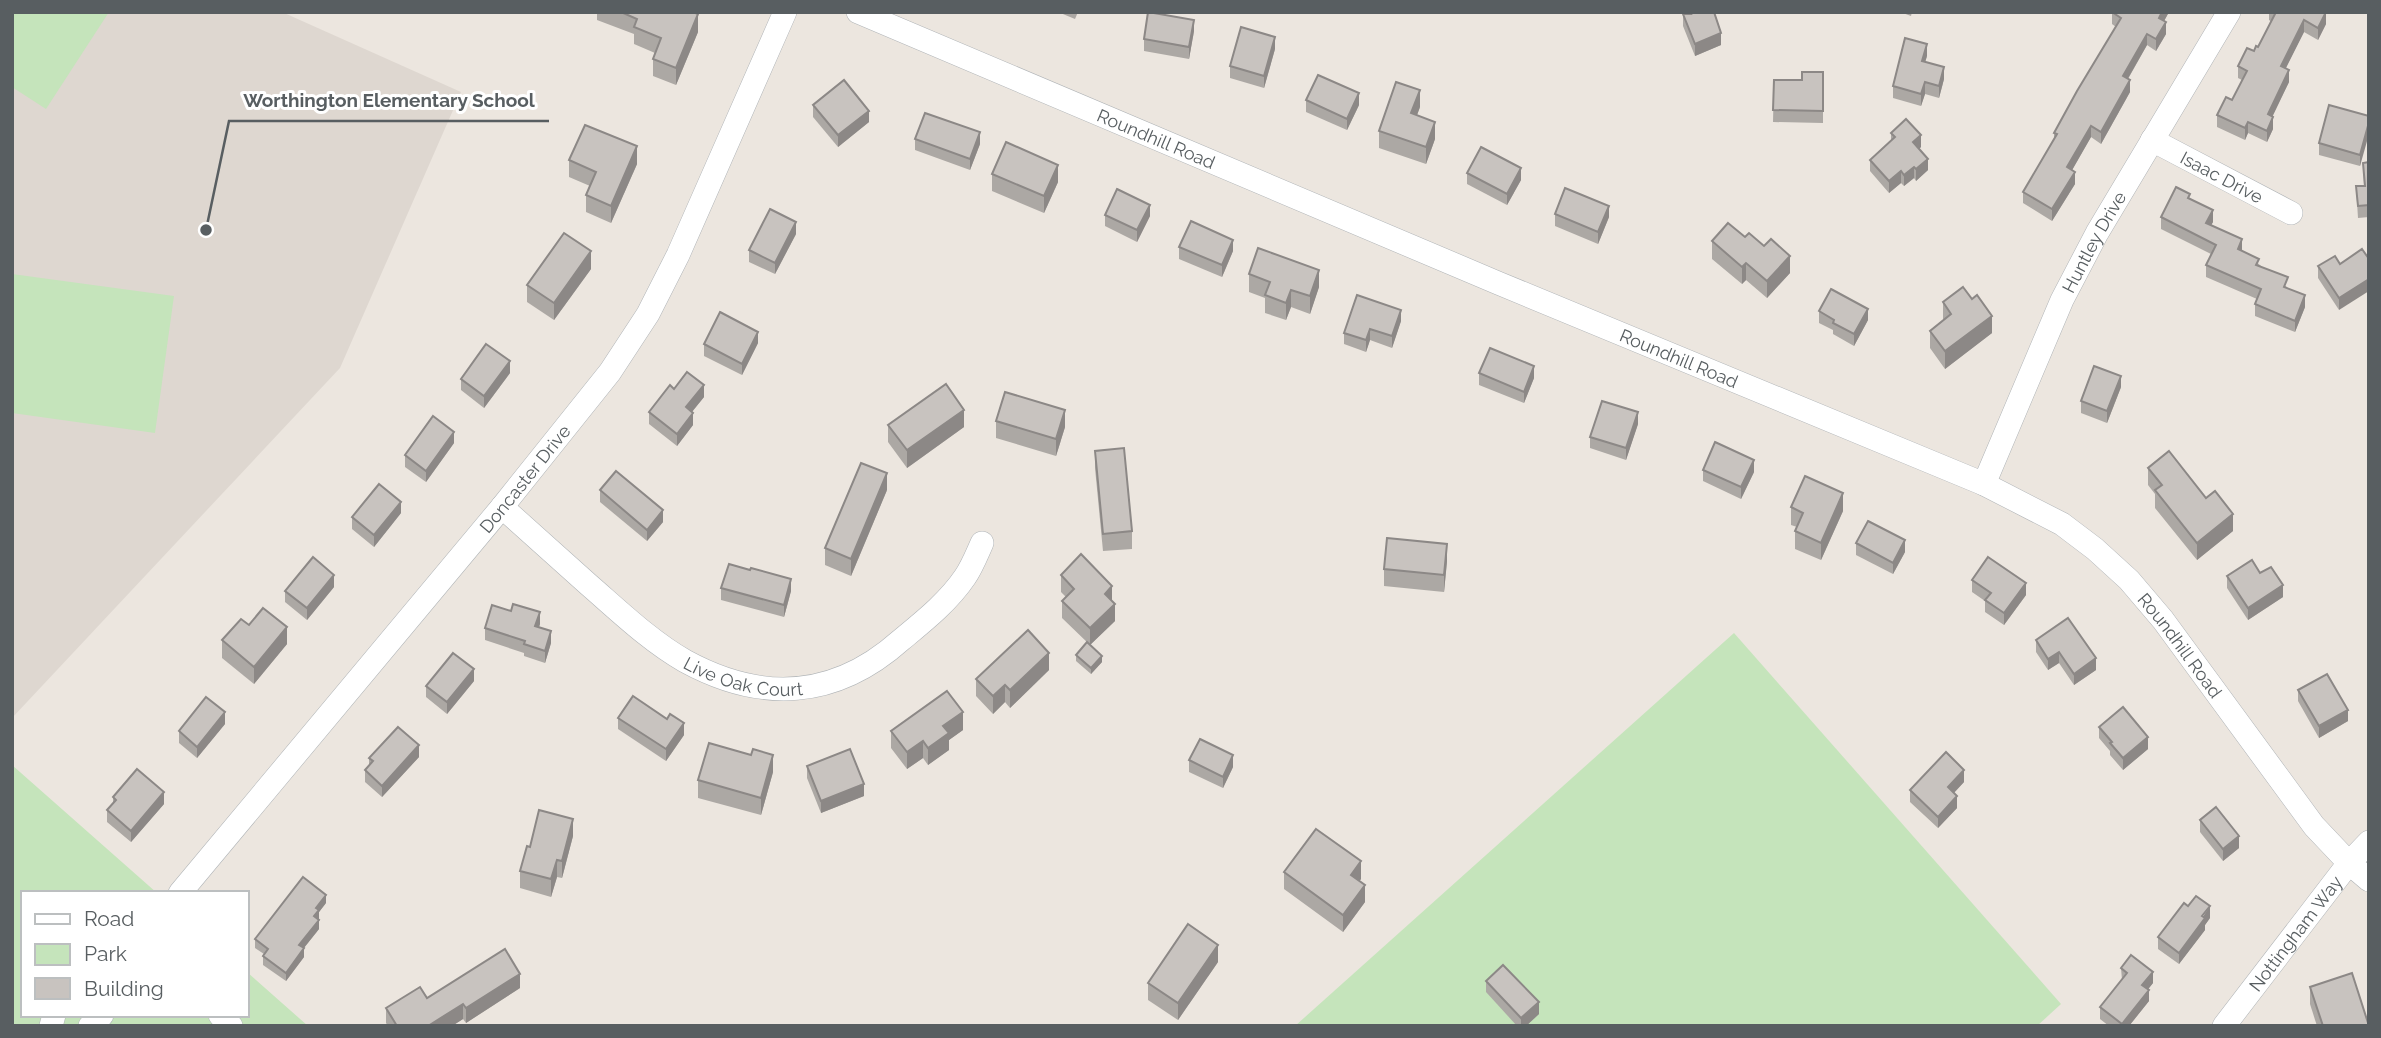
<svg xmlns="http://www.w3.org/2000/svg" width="2381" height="1038" font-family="Raleway,sans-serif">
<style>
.education{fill:#ded7d0}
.green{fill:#c5e4bb}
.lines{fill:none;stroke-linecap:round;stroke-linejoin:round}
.minor-casing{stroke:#b0b4b7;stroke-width:24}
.minor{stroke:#fff;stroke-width:23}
.wall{fill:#aca8a4}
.shaded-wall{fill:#8c8886}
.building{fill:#c8c3bf;stroke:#8c8886;stroke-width:2}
.labels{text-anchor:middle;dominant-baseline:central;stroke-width:6;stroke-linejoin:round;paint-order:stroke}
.street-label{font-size:18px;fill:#585e61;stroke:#fff}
.leader{fill:none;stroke:#585e61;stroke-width:2.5}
.callout-dot{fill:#585e61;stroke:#fff;stroke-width:2.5}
.callout-label{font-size:19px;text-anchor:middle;font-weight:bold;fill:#585e61;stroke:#fff;stroke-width:6;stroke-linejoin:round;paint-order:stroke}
</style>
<rect width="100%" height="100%" fill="#ece6df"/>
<polygon class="education" points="12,12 282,12 461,92 340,368 12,718"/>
<g class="green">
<polygon points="14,12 109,12 46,109 12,87 12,16"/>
<polygon points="12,274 174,296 155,433 12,413"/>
<polygon points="1734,633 2061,1004 2037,1026 1295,1026"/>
<polygon points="12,765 157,893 23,893 23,1015 247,1015 247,972 308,1026 12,1026"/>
</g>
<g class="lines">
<defs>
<g id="minor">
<path id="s1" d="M 858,12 L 1498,283 L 1984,484 L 2062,524 L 2095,549 L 2129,580 L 2163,620 L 2314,826 L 2349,863 L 2369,880"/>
<path id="s2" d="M 2152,140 L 2291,213"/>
<path id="s3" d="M 1984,484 L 2062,300 L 2097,233 L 2229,12"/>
<path id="s4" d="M 502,507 C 531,533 560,559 589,585 C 619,611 650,641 685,661 C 762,703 835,699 901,640 C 924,621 948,602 965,577 C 972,567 977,554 982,543"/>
<path id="s5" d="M 180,893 L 502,507 L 610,372 L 648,314 L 678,255 L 785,12"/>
<polyline points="220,1015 231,1026"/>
<polyline points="51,1026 54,1015"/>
<polyline points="90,1026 102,1015"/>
<path id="s6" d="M 2224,1026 L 2349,863 L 2369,842"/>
</g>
</defs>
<use href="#minor" class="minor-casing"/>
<use href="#minor" class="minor"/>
</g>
<g class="wall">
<polygon points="593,12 693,12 698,32 676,85 653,76 653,59 655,53 634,44 634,34 597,20 597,14"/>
<polygon points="1058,12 1078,12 1075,19"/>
<polygon points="1685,12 1714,12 1721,45 1695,56 1683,26 1683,14 1686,14"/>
<polygon points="1900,12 1912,12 1911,16"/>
<polygon points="2112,12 2169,12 2164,21 2166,34 2156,51 2147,45 2128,79 2130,92 2101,144 2091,137 2072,170 2075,184 2052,221 2023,203 2023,192 2054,139 2054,133 2116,27 2112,24"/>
<polygon points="2269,12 2326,12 2326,24 2318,40 2304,32 2285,69 2289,82 2272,116 2273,129 2267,142 2248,133 2245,140 2217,127 2217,115 2232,100 2242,80 2238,78 2238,66 2258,47 2272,22 2269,20"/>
<polygon points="1194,31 1189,59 1144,51 1144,39"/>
<polygon points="1275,49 1264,88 1230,78 1230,66"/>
<polygon points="1927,56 1925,62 1944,79 1939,98 1925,94 1921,106 1893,98 1893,86"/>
<polygon points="1823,72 1823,123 1773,122 1774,80 1802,80"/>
<polygon points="1306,100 1359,105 1347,130 1306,112"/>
<polygon points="813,105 869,122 838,147 813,117"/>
<polygon points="1420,107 1417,115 1435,139 1426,164 1379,148 1379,131"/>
<polygon points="2369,116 2360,166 2319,155 2319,143"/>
<polygon points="1891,133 1921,147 1919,149 1928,170 1916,181 1914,178 1904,186 1901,183 1889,193 1870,171 1870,160 1891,141"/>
<polygon points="915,139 980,144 970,170 915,150"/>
<polygon points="569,160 637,164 611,223 586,212 586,195 590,186 569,177"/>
<polygon points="2369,162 2369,217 2358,218 2356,186 2364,186 2363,163"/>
<polygon points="1467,173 1521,180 1507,205 1467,184"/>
<polygon points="992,174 1058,182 1044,213 992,191"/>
<polygon points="2190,199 2213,222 2211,225 2288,288 2305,307 2295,332 2255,316 2255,304 2257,299 2206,277 2206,265 2211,254 2161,229 2161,217"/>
<polygon points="1555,214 1609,217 1598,244 1555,226"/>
<polygon points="1105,215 1150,216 1137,242 1105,226"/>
<polygon points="796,234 775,274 749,262 749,250"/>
<polygon points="1745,237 1764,246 1790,273 1767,298 1746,280 1742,284 1712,259 1712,241"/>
<polygon points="1179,247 1233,251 1222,277 1179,259"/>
<polygon points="2340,264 2339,310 2318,278 2318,266"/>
<polygon points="591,269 554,320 527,302 527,285"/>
<polygon points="1249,274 1319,287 1310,314 1291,307 1286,320 1265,313 1265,298 1249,292"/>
<polygon points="1972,299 1992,333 1945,369 1930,348 1930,331 1943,320 1943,302"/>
<polygon points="1819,311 1868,320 1854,346 1833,334 1833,330 1819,323"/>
<polygon points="1401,321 1392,348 1370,340 1366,352 1344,344 1344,333"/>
<polygon points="758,343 742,375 704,356 704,344"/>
<polygon points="510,373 484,408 461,390 461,379"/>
<polygon points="1479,373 1534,378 1524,403 1479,385"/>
<polygon points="2121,387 2107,423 2081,413 2081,401"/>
<polygon points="674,389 704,397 692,412 693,425 677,446 649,424 649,412"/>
<polygon points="996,421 1065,427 1056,456 996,438"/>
<polygon points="1638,424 1626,460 1590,448 1590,437"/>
<polygon points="888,425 964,427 907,468 888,442"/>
<polygon points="454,443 426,482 405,467 405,455"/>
<polygon points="1095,451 1132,531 1132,549 1103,551 1095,468"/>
<polygon points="2148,468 2233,531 2197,560 2155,508 2155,494 2148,485"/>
<polygon points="1703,470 1754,472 1741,499 1703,481"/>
<polygon points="600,490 663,522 647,541 600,502"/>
<polygon points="887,490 851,576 825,565 825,548"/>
<polygon points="1791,507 1843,511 1821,560 1795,549 1795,531 1797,527 1791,525"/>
<polygon points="401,513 374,547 352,529 352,517"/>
<polygon points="1856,543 1905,552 1893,574 1856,555"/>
<polygon points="1447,561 1444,592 1384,586 1384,569"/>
<polygon points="2260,573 2283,597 2248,620 2227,588 2227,576"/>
<polygon points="1061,575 1112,601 1115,621 1090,645 1062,618 1062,601 1066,597 1061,592"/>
<polygon points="1972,580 2026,595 2004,625 1985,612 1985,601 1972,592"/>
<polygon points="334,587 307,620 285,602 285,591"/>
<polygon points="721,588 791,591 784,617 721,600"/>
<polygon points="540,624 539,627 551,643 545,663 524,656 524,653 485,640 485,628"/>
<polygon points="249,625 287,644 254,684 222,658 222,640"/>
<polygon points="2036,640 2096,670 2074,685 2059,663 2048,670 2036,652"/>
<polygon points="1076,655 1102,662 1091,674 1076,661"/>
<polygon points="1049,670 1010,708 1005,702 993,714 976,696 976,679"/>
<polygon points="474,681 447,714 426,697 426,686"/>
<polygon points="2298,690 2348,721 2319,738 2298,701"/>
<polygon points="618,718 684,735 666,761 618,729"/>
<polygon points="225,724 197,758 179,743 179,731"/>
<polygon points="2099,727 2148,749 2123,770 2110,755 2110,751 2099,738"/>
<polygon points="963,730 949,740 949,750 928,765 923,758 907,769 891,748 891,731"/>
<polygon points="419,757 382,797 365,782 365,770 369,765 369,758"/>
<polygon points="1189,760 1233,767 1223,788 1189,772"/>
<polygon points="807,766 864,796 821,813 807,778"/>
<polygon points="773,772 761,815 698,798 698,780"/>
<polygon points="1964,782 1954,793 1957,808 1938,828 1910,802 1910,790"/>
<polygon points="113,797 164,804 131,842 107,822 107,810 113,804"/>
<polygon points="2200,820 2239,848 2223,861 2200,832"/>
<polygon points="573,836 562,878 557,877 551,897 520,888 520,871 530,847"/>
<polygon points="1284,872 1361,879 1359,881 1365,902 1343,932 1284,889"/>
<polygon points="326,903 319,912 319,929 304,948 304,957 286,981 263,965 263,956 264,954 255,948 255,939"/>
<polygon points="2210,918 2205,925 2205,930 2179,964 2158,949 2158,937"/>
<polygon points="1218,962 1178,1020 1148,1000 1148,983"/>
<polygon points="2121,968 2153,983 2148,989 2149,1001 2129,1026 2109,1026 2100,1019 2100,1007 2122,980"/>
<polygon points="1486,981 1539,1014 1526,1026 1517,1026 1486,992"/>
<polygon points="2310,987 2369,1026 2317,1026 2310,1004"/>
<polygon points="520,988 466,1023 463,1019 452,1026 388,1026 386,1023 386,1008"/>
</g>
<g class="shaded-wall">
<polygon points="2162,12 2169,12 2159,30 2159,18"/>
<polygon points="2326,12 2326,24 2318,40 2318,28"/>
<polygon points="698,14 698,32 676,85 676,68"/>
<polygon points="1194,20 1194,31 1189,59 1189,47"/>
<polygon points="2304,20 2304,32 2281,78 2281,66"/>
<polygon points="2166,22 2166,34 2156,51 2156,39"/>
<polygon points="1721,33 1721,45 1695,56 1695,44"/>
<polygon points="2147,34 2147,45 2123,87 2123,76"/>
<polygon points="1275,37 1275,49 1264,88 1264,76"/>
<polygon points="1927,44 1927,56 1922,72 1922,61"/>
<polygon points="1944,67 1944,79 1939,98 1939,86"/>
<polygon points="2289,70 2289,82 2268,126 2268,114"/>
<polygon points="2130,80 2130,92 2101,144 2101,132"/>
<polygon points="1925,82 1925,94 1921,106 1921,94"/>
<polygon points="1420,90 1420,107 1411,131 1411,113"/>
<polygon points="1359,93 1359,105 1347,130 1347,119"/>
<polygon points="869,111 869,122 838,147 838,135"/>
<polygon points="2273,117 2273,129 2267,142 2267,131"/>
<polygon points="1435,122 1435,139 1426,164 1426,147"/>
<polygon points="2248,122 2248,133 2245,140 2245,128"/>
<polygon points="2369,122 2369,134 2360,166 2360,155"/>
<polygon points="2091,126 2091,137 2067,179 2067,167"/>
<polygon points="980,132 980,144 970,170 970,159"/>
<polygon points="1921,135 1921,147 1913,154 1913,142"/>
<polygon points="637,146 637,164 611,223 611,206"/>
<polygon points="1928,159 1928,170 1916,181 1916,169"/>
<polygon points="1058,165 1058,182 1044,213 1044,196"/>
<polygon points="1914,167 1914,178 1904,186 1904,175"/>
<polygon points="1521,168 1521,180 1507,205 1507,194"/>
<polygon points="1901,171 1901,183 1889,193 1889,181"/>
<polygon points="2075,172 2075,184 2052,221 2052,209"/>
<polygon points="1150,205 1150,216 1137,242 1137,230"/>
<polygon points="1609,206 1609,217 1598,244 1598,232"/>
<polygon points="2213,210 2213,222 2206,235 2206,223"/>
<polygon points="796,222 796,234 775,274 775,263"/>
<polygon points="2242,239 2242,251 2238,249"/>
<polygon points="1233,240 1233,251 1222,277 1222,265"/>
<polygon points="591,251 591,269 554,320 554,303"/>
<polygon points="1790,256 1790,273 1767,298 1767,281"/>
<polygon points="1746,263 1746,280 1742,284 1742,267"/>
<polygon points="1319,270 1319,287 1310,314 1310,296"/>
<polygon points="2369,279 2369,291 2339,310 2339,298"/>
<polygon points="1291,290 1291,307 1286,320 1286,303"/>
<polygon points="2305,295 2305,307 2295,332 2295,321"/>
<polygon points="1868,309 1868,320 1854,346 1854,334"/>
<polygon points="1401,310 1401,321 1392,348 1392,336"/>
<polygon points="1992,316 1992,333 1945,369 1945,351"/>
<polygon points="1370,329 1370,340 1366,352 1366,340"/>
<polygon points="758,332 758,343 742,375 742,364"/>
<polygon points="510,361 510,373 484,408 484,396"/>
<polygon points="1534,366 1534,378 1524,403 1524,392"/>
<polygon points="2121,376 2121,387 2107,423 2107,411"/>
<polygon points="704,385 704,397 686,419 686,407"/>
<polygon points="964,410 964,427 907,468 907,450"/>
<polygon points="1065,410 1065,427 1056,456 1056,439"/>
<polygon points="1638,412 1638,424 1626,460 1626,448"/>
<polygon points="693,413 693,425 677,446 677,434"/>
<polygon points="454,432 454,443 426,482 426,471"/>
<polygon points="1754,460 1754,472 1741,499 1741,487"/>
<polygon points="887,473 887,490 851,576 851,559"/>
<polygon points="1843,493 1843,511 1821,560 1821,543"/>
<polygon points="401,502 401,513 374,547 374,535"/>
<polygon points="663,510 663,522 647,541 647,530"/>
<polygon points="2233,514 2233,531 2197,560 2197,543"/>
<polygon points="1905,540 1905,552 1893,574 1893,563"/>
<polygon points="1447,544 1447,561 1444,592 1444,575"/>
<polygon points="334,575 334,587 307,620 307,608"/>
<polygon points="791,579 791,591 784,617 784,605"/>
<polygon points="2026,583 2026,595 2004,625 2004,613"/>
<polygon points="2283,585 2283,597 2248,620 2248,608"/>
<polygon points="1112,586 1112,603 1105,594"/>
<polygon points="1115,604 1115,621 1090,645 1090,628"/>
<polygon points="540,612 540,624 535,637 535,626"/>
<polygon points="287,627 287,644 254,684 254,667"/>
<polygon points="551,631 551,643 545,663 545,651"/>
<polygon points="2059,652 2059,663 2048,670 2048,659"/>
<polygon points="1049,653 1049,670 1010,708 1010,690"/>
<polygon points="1102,656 1102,662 1091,674 1091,668"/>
<polygon points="2096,658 2096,670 2074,685 2074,674"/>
<polygon points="474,669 474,681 447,714 447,702"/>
<polygon points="1005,685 1005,702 993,714 993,696"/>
<polygon points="2348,710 2348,721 2319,738 2319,726"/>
<polygon points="225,712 225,724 197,758 197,747"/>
<polygon points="963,712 963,730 949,740 949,750 928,765 928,748 943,726"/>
<polygon points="684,723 684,735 666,761 666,749"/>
<polygon points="2148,737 2148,749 2123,770 2123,758"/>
<polygon points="923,741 923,758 907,769 907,752"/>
<polygon points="419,745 419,757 382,797 382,786"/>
<polygon points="773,755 773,772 761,815 761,798"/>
<polygon points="1233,755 1233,767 1223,788 1223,777"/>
<polygon points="1964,770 1964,782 1948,799 1948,787"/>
<polygon points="864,784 864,796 821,813 821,801"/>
<polygon points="164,792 164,804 131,842 131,831"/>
<polygon points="1957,796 1957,808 1938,828 1938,817"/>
<polygon points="573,819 573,836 562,878 562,861"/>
<polygon points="2239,836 2239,848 2223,861 2223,849"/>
<polygon points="557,860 557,877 551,897 551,879"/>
<polygon points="1361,861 1361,879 1351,892 1351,875"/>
<polygon points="1365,885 1365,902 1343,932 1343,915"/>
<polygon points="326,895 326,903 319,912 319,919 314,925 316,908"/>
<polygon points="2210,906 2210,918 2205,925 2205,930 2179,964 2179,953"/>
<polygon points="319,920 319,929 299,954 299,945"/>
<polygon points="1218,945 1218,962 1178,1020 1178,1003"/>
<polygon points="304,948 304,957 286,981 286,973"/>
<polygon points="2153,972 2153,983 2142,997 2142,985"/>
<polygon points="520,974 520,988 466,1023 466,1008"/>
<polygon points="2149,990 2149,1001 2129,1026 2122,1026 2122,1024"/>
<polygon points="1539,1002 1539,1014 1526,1026 1521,1026 1521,1018"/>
<polygon points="463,1004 463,1019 452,1026 428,1026"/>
</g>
<g class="building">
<polygon points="621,12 693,12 698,14 676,68 653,59 661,38 634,27 637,19"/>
<polygon points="1148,12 1194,20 1189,47 1144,39"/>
<polygon points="1690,12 1714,12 1721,33 1695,44 1683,14 1691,14"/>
<polygon points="2112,12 2162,12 2159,18 2166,22 2156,39 2147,34 2123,76 2130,80 2101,132 2091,126 2067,167 2075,172 2052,209 2023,192 2057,134 2054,133 2077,91 2121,18"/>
<polygon points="2276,12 2326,12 2318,28 2304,20 2281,66 2289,70 2268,114 2273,117 2267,131 2248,122 2245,128 2217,115 2226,97 2232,100 2247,71 2238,66 2247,48 2254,51 2256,46 2258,47"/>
<polygon points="1241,27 1275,37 1264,76 1230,66"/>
<polygon points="1905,38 1927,44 1922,61 1944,67 1939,86 1925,82 1921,94 1893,86"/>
<polygon points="1802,72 1823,72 1823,111 1773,110 1774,80 1802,80"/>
<polygon points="1318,75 1359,93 1347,119 1306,100"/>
<polygon points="844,80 869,111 838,135 813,105"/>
<polygon points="1396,82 1420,90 1411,113 1435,122 1426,147 1379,131"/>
<polygon points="2329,105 2369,116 2369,122 2360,155 2319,143"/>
<polygon points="925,113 980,132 970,159 915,139"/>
<polygon points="1906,119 1921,135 1913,142 1928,159 1916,169 1914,167 1904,175 1901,171 1889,181 1870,160 1895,137 1891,133"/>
<polygon points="585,125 637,146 611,206 586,195 596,172 569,160"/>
<polygon points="1006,142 1058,165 1044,196 992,174"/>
<polygon points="1481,147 1521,168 1507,194 1467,173"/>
<polygon points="2369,162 2369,205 2358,206 2356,186 2365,186 2363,163"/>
<polygon points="2176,187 2190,194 2188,198 2213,210 2206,223 2242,239 2238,249 2259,259 2256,265 2288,277 2284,287 2305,295 2295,321 2255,304 2261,289 2206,265 2216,245 2161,217"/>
<polygon points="1565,188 1609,206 1598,232 1555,214"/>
<polygon points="1117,189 1150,205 1137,230 1105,215"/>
<polygon points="770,209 796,222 775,263 749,250"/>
<polygon points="1191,221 1233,240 1222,265 1179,247"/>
<polygon points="1728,223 1745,237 1749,233 1764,246 1771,239 1790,256 1767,281 1746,263 1742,267 1712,241"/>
<polygon points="564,233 591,251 554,303 527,285"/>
<polygon points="1258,248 1319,270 1310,296 1291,290 1286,303 1265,295 1270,282 1249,274"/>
<polygon points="2362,249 2369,259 2369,279 2339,298 2318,266 2335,256 2340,264"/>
<polygon points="1963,287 1972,299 1977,295 1992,316 1945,351 1930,331 1951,314 1943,302"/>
<polygon points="1831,289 1868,309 1854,334 1833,323 1834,320 1819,311"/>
<polygon points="1357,295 1401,310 1392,336 1370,329 1366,340 1344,333"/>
<polygon points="720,312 758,332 742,364 704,344"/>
<polygon points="486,344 510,361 484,396 461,379"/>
<polygon points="1490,348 1534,366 1524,392 1479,373"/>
<polygon points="2094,366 2121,376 2107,411 2081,401"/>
<polygon points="687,372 704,385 686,407 693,413 677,434 649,412 670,385 674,389"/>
<polygon points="946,384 964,410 907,450 888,425"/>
<polygon points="1005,392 1065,410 1056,439 996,421"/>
<polygon points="1602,401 1638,412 1626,448 1590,437"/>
<polygon points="433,416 454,432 426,471 405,455"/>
<polygon points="1715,442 1754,460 1741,487 1703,470"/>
<polygon points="1124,448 1132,531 1103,534 1095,451"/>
<polygon points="2169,451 2206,498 2215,491 2233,514 2197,543 2155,490 2162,485 2148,468"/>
<polygon points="861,463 887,473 851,559 825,548"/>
<polygon points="616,471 663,510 647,530 600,490"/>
<polygon points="1805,476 1843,493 1821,543 1795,531 1803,513 1791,507"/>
<polygon points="379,484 401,502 374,535 352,517"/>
<polygon points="1868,521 1905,540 1893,563 1856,543"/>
<polygon points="1387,538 1447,544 1444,575 1384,569"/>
<polygon points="1081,554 1112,586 1105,594 1115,604 1090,628 1062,601 1074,589 1061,575"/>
<polygon points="313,557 334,575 307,608 285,591"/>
<polygon points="1988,557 2026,583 2004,613 1985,600 1991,593 1972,580"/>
<polygon points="2252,560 2260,573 2271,567 2283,585 2248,608 2227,576"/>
<polygon points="729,564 750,570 751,568 791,579 784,605 721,588"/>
<polygon points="513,604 540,612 535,626 551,631 545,651 524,644 525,641 485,628 492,605 511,611"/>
<polygon points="263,608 287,627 254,667 222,640 241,619 249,625"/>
<polygon points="2068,618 2096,658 2074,674 2059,652 2048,659 2036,640"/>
<polygon points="1028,630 1049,653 1010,690 1005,685 993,696 976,679"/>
<polygon points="1087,642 1102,656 1091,668 1076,655"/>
<polygon points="453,653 474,669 447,702 426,686"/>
<polygon points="2327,674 2348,710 2319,726 2298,690"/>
<polygon points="947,691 963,712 943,726 949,733 928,748 923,741 907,752 891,731"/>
<polygon points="633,696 667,719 670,714 684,723 666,749 618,718"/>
<polygon points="206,697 225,712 197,747 179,731"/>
<polygon points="2123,707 2148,737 2123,758 2110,743 2112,742 2099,727"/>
<polygon points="398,727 419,745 382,786 365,770 373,761 369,758"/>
<polygon points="1200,739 1233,755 1223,777 1189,760"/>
<polygon points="709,743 751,755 753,749 773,755 761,798 698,780"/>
<polygon points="850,749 864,784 821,801 807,766"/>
<polygon points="1946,752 1964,770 1948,787 1957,796 1938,817 1910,790"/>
<polygon points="137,769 164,792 131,831 107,810 116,800 113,797"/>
<polygon points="2216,807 2239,836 2223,849 2200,820"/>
<polygon points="539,810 573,819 562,861 557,860 551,879 520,871 527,846 530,847"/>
<polygon points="1316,829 1361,861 1351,875 1365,885 1343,915 1284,872"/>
<polygon points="303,877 326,895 316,908 319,910 314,916 319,920 299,945 304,948 286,973 263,956 268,949 255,939"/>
<polygon points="2196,896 2210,906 2202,916 2205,918 2179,953 2158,937 2184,903 2188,906"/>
<polygon points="1188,924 1218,945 1178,1003 1148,983"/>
<polygon points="505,949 520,974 466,1008 463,1004 428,1026 397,1026 386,1008 420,987 427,998"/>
<polygon points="2131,955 2153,972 2142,985 2149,990 2122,1024 2100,1007 2127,973 2121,968"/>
<polygon points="1503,965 1539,1002 1521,1018 1486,981"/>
<polygon points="2352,973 2369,1026 2323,1026 2310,987"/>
</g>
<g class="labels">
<g class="street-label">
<text stroke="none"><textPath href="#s1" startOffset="324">Roundhill Road</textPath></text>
<text stroke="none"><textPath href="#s2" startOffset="79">Isaac Drive</textPath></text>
<text stroke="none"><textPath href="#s3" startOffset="266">Huntley Drive</textPath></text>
<text stroke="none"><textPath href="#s1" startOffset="891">Roundhill Road</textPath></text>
<text stroke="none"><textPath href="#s5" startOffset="539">Doncaster Drive</textPath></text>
<text stroke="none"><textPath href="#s1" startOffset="1479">Roundhill Road</textPath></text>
<text stroke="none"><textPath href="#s4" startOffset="301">Live Oak Court</textPath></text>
<text stroke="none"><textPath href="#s6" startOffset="117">Nottingham Way</textPath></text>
</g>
</g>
<path class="leader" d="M206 230L229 121H549"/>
<circle class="callout-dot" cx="206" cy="230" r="7"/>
<g class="callout-label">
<text x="389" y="107">Worthington Elementary School</text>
</g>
<rect width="2381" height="1038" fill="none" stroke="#585e61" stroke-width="28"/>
<rect x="21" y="891" width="228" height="126" fill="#ffffff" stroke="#bcbfc0" stroke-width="2"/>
<rect x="35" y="914" width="35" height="10" fill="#ffffff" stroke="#bcbfc0" stroke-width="2"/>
<text x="84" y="926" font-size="21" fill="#585e61">Road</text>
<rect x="35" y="944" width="35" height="21" fill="#c5e4bb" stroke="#bcbfc0" stroke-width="2"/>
<text x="84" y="961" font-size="21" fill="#585e61">Park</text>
<rect x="35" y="978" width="35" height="21" fill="#c8c3bf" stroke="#bcbfc0" stroke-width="2"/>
<text x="84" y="996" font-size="21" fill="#585e61">Building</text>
</svg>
